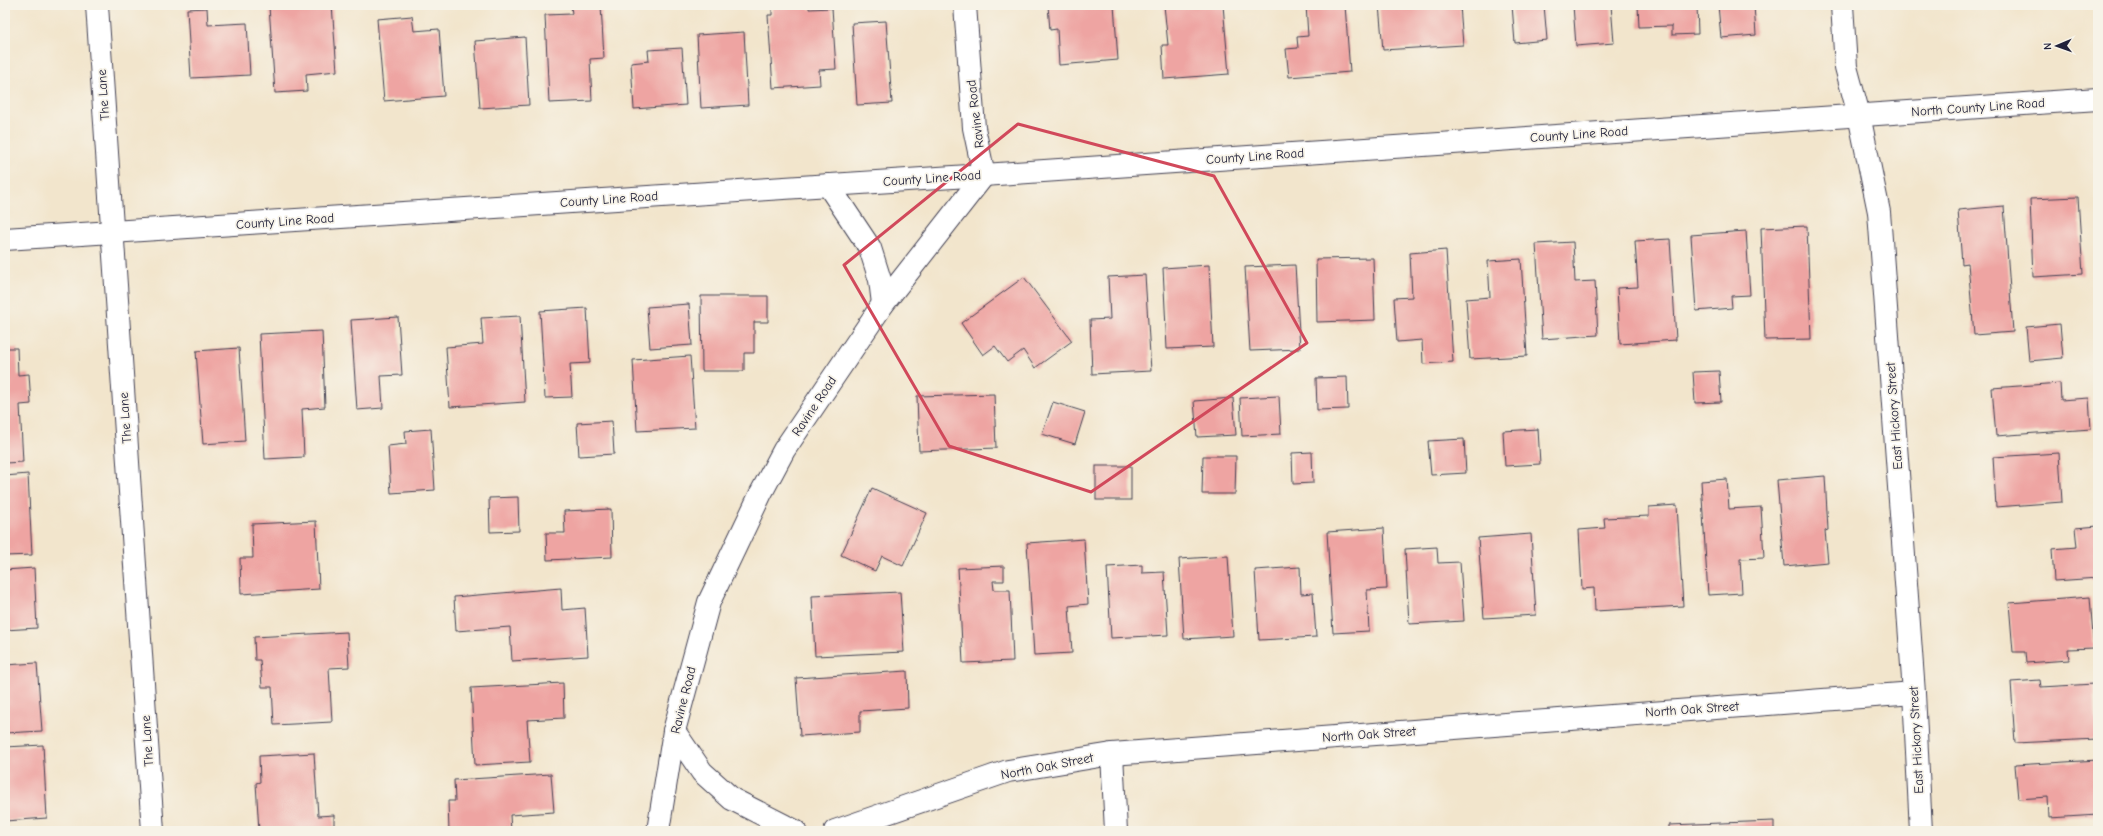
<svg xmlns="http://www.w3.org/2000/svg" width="2103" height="836" font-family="'Comic Neue',sans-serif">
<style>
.building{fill:#eea4a2}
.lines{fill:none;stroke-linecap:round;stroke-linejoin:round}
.minor-casing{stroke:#413f51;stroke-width:24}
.minor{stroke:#fff;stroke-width:22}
.marked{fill:none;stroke:#d1495b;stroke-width:3;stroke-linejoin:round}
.labels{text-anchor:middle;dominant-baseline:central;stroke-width:3.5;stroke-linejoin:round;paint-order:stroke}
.street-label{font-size:13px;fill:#22223b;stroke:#f7f3e8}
</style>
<rect width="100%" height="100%" fill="#f7f3e8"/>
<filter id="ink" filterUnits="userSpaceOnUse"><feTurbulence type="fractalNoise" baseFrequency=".025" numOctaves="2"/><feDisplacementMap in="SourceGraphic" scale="8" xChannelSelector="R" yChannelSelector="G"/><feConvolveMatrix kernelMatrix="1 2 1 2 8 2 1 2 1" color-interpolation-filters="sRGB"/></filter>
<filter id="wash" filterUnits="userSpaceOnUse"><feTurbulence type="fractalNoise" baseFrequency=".012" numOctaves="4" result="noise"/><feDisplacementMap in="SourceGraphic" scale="16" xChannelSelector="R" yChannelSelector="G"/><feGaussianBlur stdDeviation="0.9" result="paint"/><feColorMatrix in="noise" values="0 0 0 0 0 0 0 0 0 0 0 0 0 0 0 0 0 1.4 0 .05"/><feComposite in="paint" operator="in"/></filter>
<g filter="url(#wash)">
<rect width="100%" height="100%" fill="#f2e5cc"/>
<g id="blocks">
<g class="building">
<polygon points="284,5 332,5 337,71 306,74 307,91 275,93 269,6"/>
<polygon points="601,5 604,58 590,59 592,101 549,103 545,15 572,14 571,6"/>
<polygon points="772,5 809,5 809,9 832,8 836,69 819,70 820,85 773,88 768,15 772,15"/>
<polygon points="1048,5 1114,5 1118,60 1059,65 1057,29 1050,30"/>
<polygon points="1164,5 1223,5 1229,74 1164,79 1162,45 1168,45"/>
<polygon points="1306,5 1345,5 1350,72 1289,77 1286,49 1298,48 1297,37 1308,36"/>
<polygon points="1379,5 1460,5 1463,45 1383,50"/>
<polygon points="1512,5 1544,5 1547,40 1515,43"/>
<polygon points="1573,5 1611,5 1614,43 1576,46"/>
<polygon points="1638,5 1697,5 1698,34 1672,35 1672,26 1639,27"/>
<polygon points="1718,5 1754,5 1756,35 1721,38"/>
<polygon points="207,8 208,25 247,23 250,75 191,78 187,9"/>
<polygon points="412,16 414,31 439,29 444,96 384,101 377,19"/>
<polygon points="886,21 892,103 857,105 852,23"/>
<polygon points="744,32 748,105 701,108 697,35"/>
<polygon points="525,37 529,105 480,108 475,41"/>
<polygon points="682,48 686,105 634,109 631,63 649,61 648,50"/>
<polygon points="2078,197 2083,274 2033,277 2030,199"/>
<polygon points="2004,206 2013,332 1974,335 1968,263 1962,264 1958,210"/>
<polygon points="1807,226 1811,339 1765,340 1761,228"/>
<polygon points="1746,231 1750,295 1731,296 1732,308 1696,311 1691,235"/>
<polygon points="1670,239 1676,340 1620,344 1617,288 1638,287 1635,241"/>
<polygon points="1573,242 1575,282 1595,281 1598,335 1542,339 1536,244"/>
<polygon points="1446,250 1453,362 1423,364 1422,340 1397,342 1394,298 1412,297 1410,253"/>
<polygon points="1373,258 1375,320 1317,322 1316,259"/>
<polygon points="1521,259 1527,356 1470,359 1466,299 1490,297 1488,261"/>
<polygon points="1209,265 1213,347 1167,349 1163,268"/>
<polygon points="1295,265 1300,349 1250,351 1245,267"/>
<polygon points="1145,275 1151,371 1092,374 1090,320 1110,319 1108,277"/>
<polygon points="1024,277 1072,341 1035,368 1023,350 1007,362 995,346 983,355 961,323"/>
<polygon points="701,296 768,296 768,322 754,322 754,353 744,353 744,371 702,371"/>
<polygon points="689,304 692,345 650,348 647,307"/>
<polygon points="587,308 590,363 570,364 572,397 545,398 540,311"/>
<polygon points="520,316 525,402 450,407 446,347 483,344 481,318"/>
<polygon points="398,317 402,375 381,376 383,408 357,410 351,320"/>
<polygon points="2060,324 2063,358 2029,361 2026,327"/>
<polygon points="322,331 325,407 302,409 304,457 265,459 259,334"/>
<polygon points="5,348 17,348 18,375 29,374 31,404 20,405 23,462 5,463"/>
<polygon points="239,348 245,441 203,444 196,351"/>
<polygon points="690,356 695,428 637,431 633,360"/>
<polygon points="1719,371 1721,402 1695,403 1693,372"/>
<polygon points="1347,377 1348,409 1317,410 1316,378"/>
<polygon points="2060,383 2061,400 2089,398 2091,429 1996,436 1992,388"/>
<polygon points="994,394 996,448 919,451 917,396"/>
<polygon points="1279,396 1281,434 1242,436 1240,398"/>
<polygon points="1233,398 1236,435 1197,437 1194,401"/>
<polygon points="1053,402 1085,412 1075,444 1042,434"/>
<polygon points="612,421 614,454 579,456 577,423"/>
<polygon points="431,429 435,490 391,493 388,446 406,444 405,431"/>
<polygon points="1538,429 1540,464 1505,466 1503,431"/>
<polygon points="1464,439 1466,473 1431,475 1428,441"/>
<polygon points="1312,452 1313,483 1293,484 1292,453"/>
<polygon points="2059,453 2062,502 1996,507 1993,457"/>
<polygon points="1203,456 1236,456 1235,494 1202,494"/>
<rect x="1096" y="466" width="35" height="34"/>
<polygon points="28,474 32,555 5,556 5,476"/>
<polygon points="1825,476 1828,530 1825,531 1828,562 1784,566 1777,480"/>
<polygon points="1727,479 1729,509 1761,507 1764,558 1740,559 1742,593 1708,595 1701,481"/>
<polygon points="872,488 927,513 903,566 882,556 875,571 841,555"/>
<polygon points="518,497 519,531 490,532 489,498"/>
<polygon points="1677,505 1683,606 1595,611 1594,588 1582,589 1579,530 1605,528 1604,518 1649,516 1649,507"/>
<polygon points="611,509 612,557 547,560 546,533 565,533 564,511"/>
<polygon points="316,521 319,589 241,594 240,558 253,558 252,524"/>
<polygon points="2098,526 2098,578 2054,581 2052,549 2077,547 2075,528"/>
<polygon points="1384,528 1387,589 1367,590 1369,631 1333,633 1327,532"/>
<polygon points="1531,534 1536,615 1484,618 1478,538"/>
<polygon points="1084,539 1088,604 1069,606 1072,653 1034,655 1027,543"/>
<polygon points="1437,547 1438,563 1460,562 1464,621 1409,624 1405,549"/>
<polygon points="1228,556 1233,636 1184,639 1179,559"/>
<polygon points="1142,565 1142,573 1164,572 1168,635 1111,638 1107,567"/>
<polygon points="1004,566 1004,581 993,581 994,590 1010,590 1013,661 963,663 958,568"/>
<polygon points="1300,567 1301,594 1313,593 1316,637 1259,640 1255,570"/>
<polygon points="34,568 37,628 5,630 5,570"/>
<polygon points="561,588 562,610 585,608 588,656 512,661 510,627 456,631 454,597"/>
<polygon points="900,592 904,652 815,656 812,596"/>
<polygon points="2090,597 2094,648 2068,649 2069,660 2026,663 2025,652 2013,652 2009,603"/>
<polygon points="347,632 349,667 329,668 332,722 274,725 272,687 262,687 260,660 255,660 254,637"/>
<polygon points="37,663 42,731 5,733 5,665"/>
<polygon points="907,671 908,708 860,711 860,732 800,736 796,678"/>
<polygon points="2040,680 2041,687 2094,684 2097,739 2015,743 2011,682"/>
<polygon points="563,683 564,718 527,720 530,762 475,765 471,688"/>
<polygon points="43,745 47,818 5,821 5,747"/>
<polygon points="314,753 318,816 334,815 334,831 259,831 256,783 260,782 259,756"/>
<polygon points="2098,760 2098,815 2049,818 2048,797 2018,799 2015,765"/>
<polygon points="551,774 554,812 510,815 511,831 449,831 448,801 455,801 454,780"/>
<polygon points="1774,821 1774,831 1669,831 1669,825"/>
</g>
</g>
</g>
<g filter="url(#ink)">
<use href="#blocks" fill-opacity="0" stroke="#413f51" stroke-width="1"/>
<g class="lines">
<defs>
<g id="minor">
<polyline points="97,5 153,831"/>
<polyline points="1842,5 1846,67 1859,115 1879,212 1914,693 1921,831"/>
<polyline points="828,185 870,248 880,280 883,304"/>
<polyline points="5,239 984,175 2098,99"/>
<polyline points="674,731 702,772 732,799 795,831"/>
<polyline points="1112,754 1116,831"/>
<polyline points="658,831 674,731 709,602 761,493 784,450 883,304 984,175 974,128 965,5"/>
<polyline points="835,831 1008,771 1112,754 1914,693"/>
</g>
</defs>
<use href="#minor" class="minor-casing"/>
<use href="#minor" class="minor"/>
</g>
</g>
<path class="marked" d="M 1018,124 L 1214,176 L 1307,343 L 1091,492 L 949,446 L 844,265 Z"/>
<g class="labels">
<g class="street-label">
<text transform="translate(103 95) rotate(-94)">The Lane</text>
<text transform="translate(1978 107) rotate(-4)">North County Line Road</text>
<text transform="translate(975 114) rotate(-97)">Ravine Road</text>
<text transform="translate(1579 134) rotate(-4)">County Line Road</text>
<text transform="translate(1255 156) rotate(-4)">County Line Road</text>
<text transform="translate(932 178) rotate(-4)">County Line Road</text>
<text transform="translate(609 199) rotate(-4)">County Line Road</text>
<text transform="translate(285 221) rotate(-4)">County Line Road</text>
<text transform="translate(814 406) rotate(-56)">Ravine Road</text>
<text transform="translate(1894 416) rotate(-94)">East Hickory Street</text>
<text transform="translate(125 418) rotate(-94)">The Lane</text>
<text transform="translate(683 700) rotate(-76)">Ravine Road</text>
<text transform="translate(1692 709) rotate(-4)">North Oak Street</text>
<text transform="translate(1369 734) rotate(-4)">North Oak Street</text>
<text transform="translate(1916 740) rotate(-93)">East Hickory Street</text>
<text transform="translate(147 741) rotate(-94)">The Lane</text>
<text transform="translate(1047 766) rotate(-11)">North Oak Street</text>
</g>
</g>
<rect width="2103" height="836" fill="none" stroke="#f7f3e8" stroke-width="20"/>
<g transform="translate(2057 46) rotate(268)" stroke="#f7f3e8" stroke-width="3" paint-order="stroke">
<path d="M0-3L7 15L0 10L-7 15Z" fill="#22223b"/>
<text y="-6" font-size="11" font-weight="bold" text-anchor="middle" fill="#22223b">N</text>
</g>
</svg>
